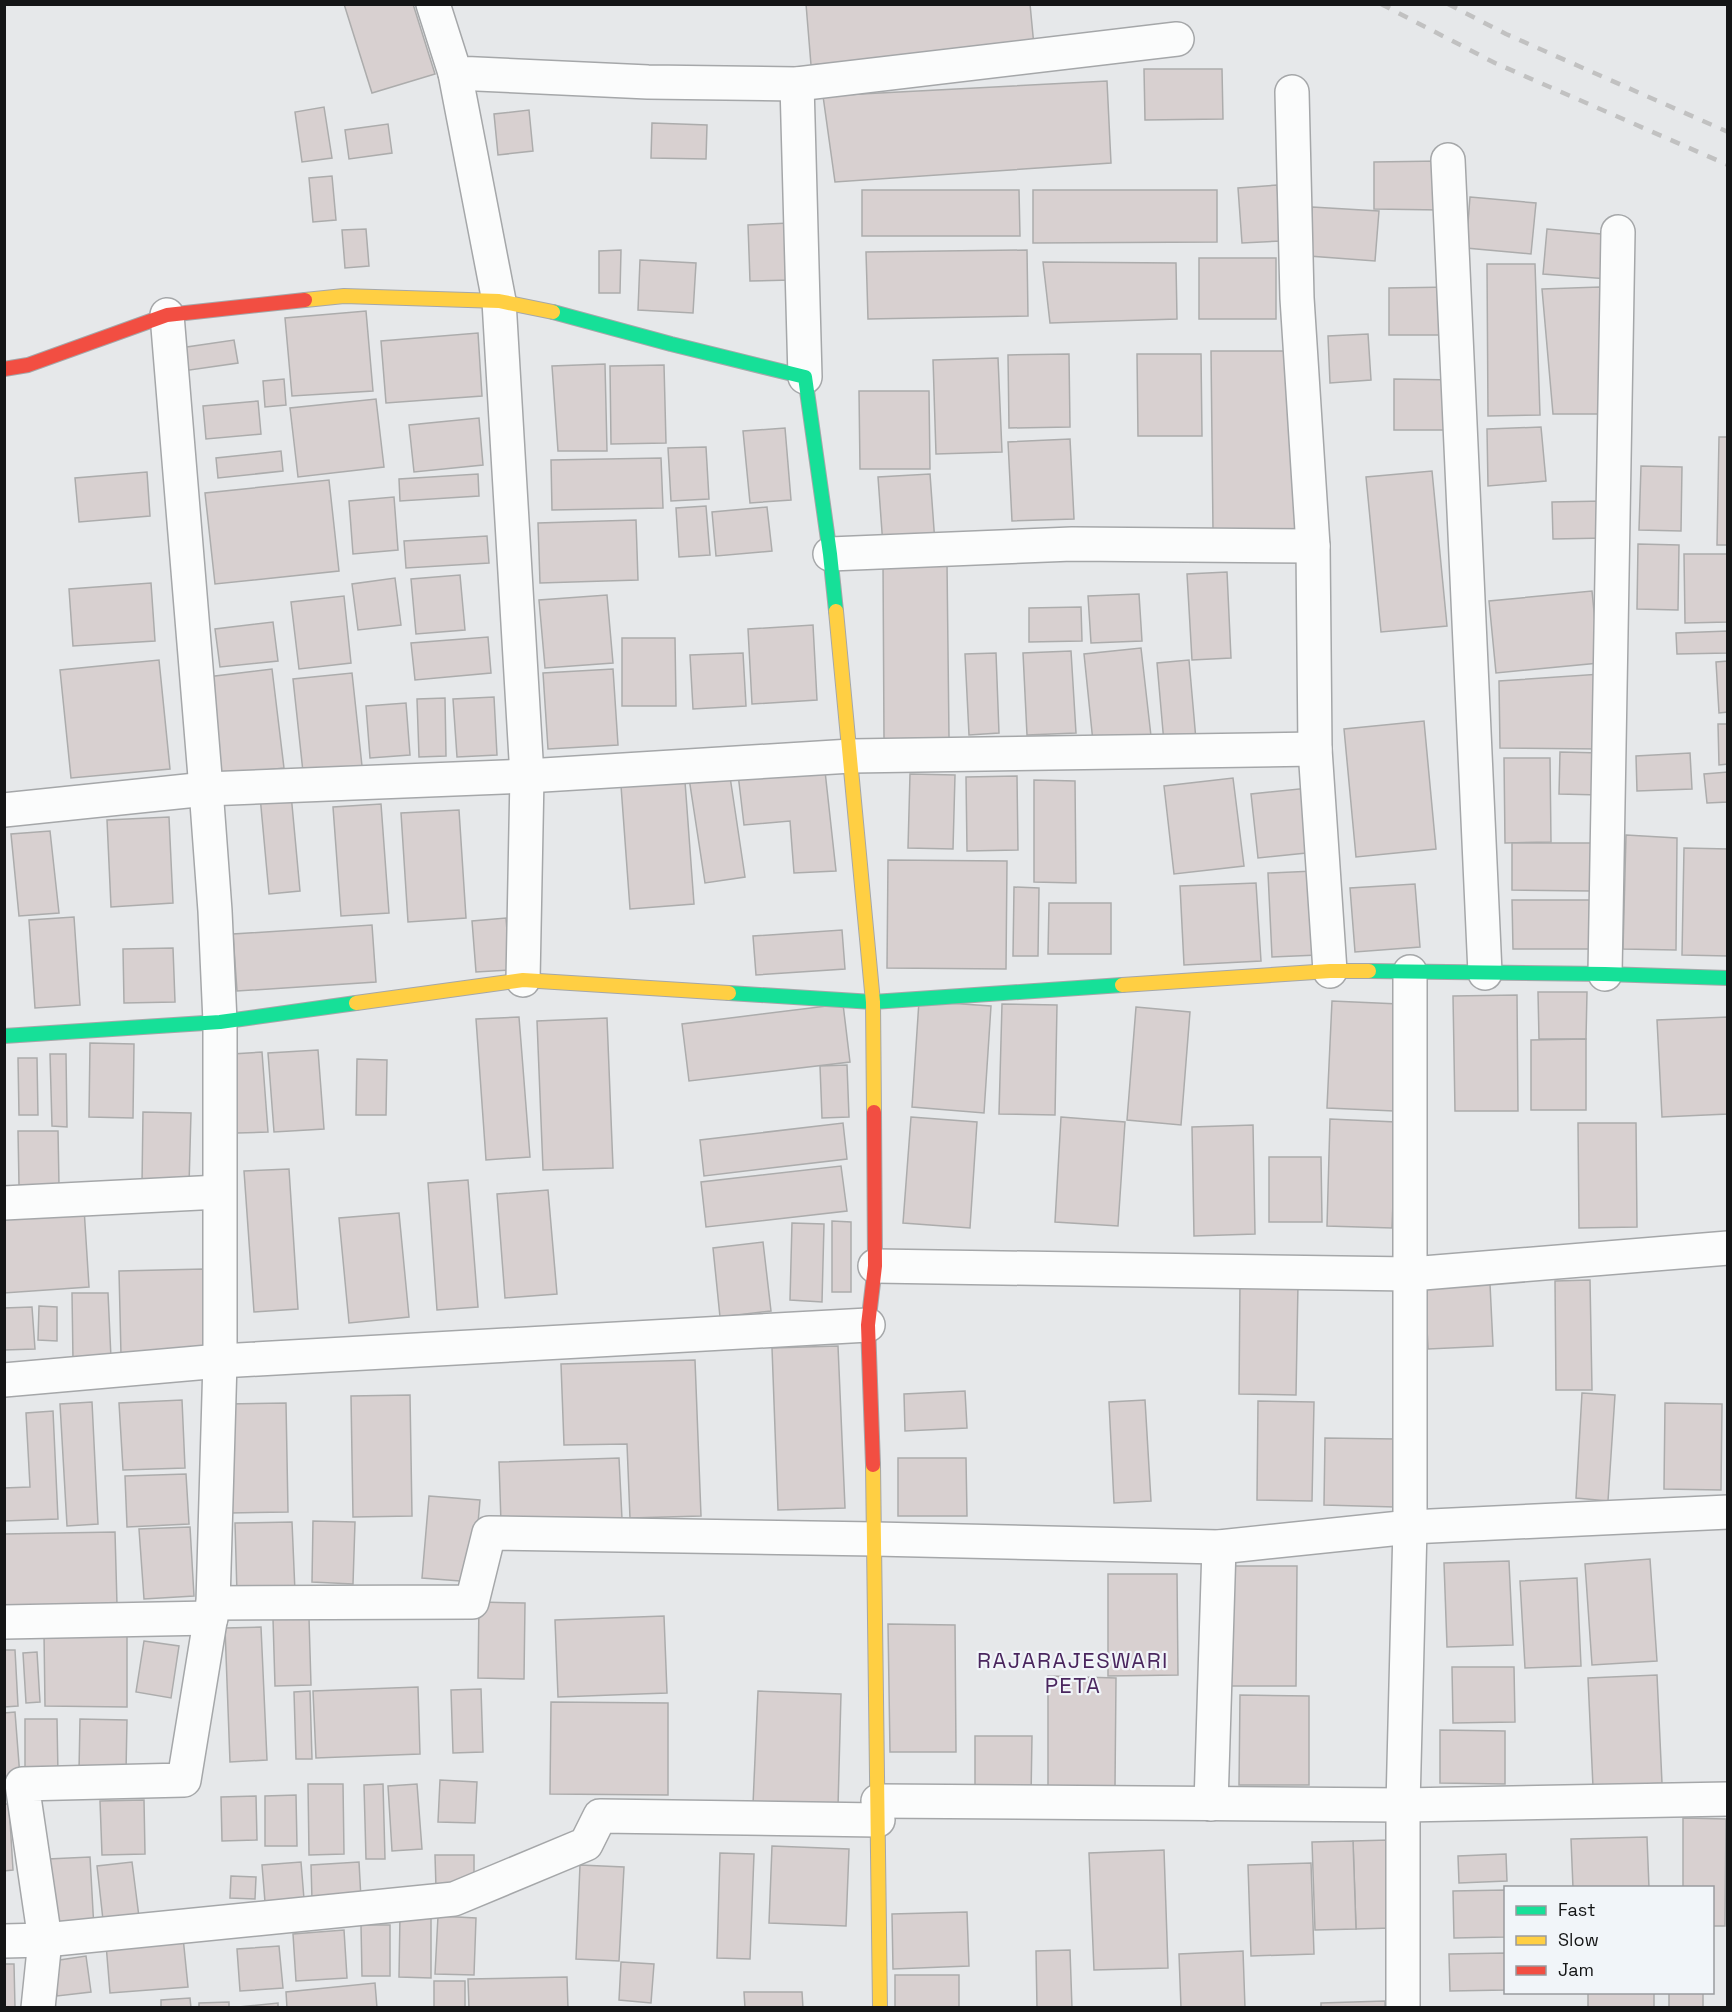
<svg xmlns="http://www.w3.org/2000/svg" width="1732" height="2012" font-family="'Space Grotesk',sans-serif">
<style>
.building{fill:#d8d0d0;stroke:#acacac;stroke-width:1.5}
.lines{fill:none;stroke-linecap:round;stroke-linejoin:round}
.street-casing{stroke:#a5a7a9;stroke-width:36}
.fast-casing{stroke:#a5a7a9;stroke-width:16}
.slow-casing{stroke:#a5a7a9;stroke-width:16}
.jam-casing{stroke:#a5a7a9;stroke-width:16}
.street{stroke:#fbfcfc;stroke-width:33}
.fast{stroke:#16e098;stroke-width:14}
.slow{stroke:#ffcf43;stroke-width:14}
.jam{stroke:#f24e42;stroke-width:14}
.rail{stroke:#c1c1c1;stroke-width:4.5;stroke-dasharray:10 10;stroke-linecap:butt}
.labels{text-anchor:middle;dominant-baseline:central;stroke-width:4.5;stroke-linejoin:round;paint-order:stroke}
.neighbourhood-label{font-size:22px;letter-spacing:1.5px;fill:#4a265e;stroke:#f1f5f9}
</style>
<rect width="100%" height="100%" fill="#e6e8ea"/>
<g class="building">
<polygon points="344,4 413,4 435,74 372,93"/>
<polygon points="806,4 1030,4 1034,46 811,65"/>
<polygon points="1144,69 1222,69 1223,119 1145,120"/>
<polygon points="1107,81 1111,163 835,182 823,96"/>
<polygon points="324,107 332,158 302,162 295,112"/>
<polygon points="529,110 533,151 498,155 494,114"/>
<polygon points="652,123 707,125 706,159 651,158"/>
<polygon points="388,124 392,153 349,159 345,130"/>
<polygon points="1440,161 1441,210 1374,209 1374,162"/>
<polygon points="332,176 336,220 313,222 309,178"/>
<polygon points="1277,185 1281,241 1242,243 1238,188"/>
<polygon points="862,190 1019,190 1020,236 862,236"/>
<polygon points="1033,190 1217,190 1217,242 1033,243"/>
<polygon points="1470,197 1536,203 1531,254 1466,248"/>
<polygon points="1312,207 1379,211 1375,261 1309,256"/>
<polygon points="789,223 791,280 750,281 748,225"/>
<polygon points="366,229 369,266 345,268 342,230"/>
<polygon points="1547,229 1612,235 1608,279 1543,274"/>
<polygon points="621,250 620,293 599,293 599,251"/>
<polygon points="1027,250 1028,316 868,319 866,252"/>
<rect x="1199" y="258" width="77" height="61"/>
<polygon points="640,260 696,263 693,313 638,310"/>
<polygon points="1043,262 1176,263 1177,319 1050,323"/>
<polygon points="1487,264 1535,264 1540,415 1488,416"/>
<polygon points="1452,287 1452,335 1389,335 1389,288"/>
<polygon points="1600,287 1604,414 1553,414 1542,289"/>
<polygon points="366,311 373,391 292,396 285,318"/>
<polygon points="478,333 482,396 386,403 381,341"/>
<polygon points="1368,334 1371,380 1330,383 1328,336"/>
<polygon points="234,340 238,363 183,371 180,348"/>
<polygon points="1211,351 1294,351 1295,530 1213,531"/>
<polygon points="1069,354 1070,427 1009,428 1008,355"/>
<polygon points="1137,354 1201,354 1202,436 1138,436"/>
<polygon points="998,358 1002,452 936,454 933,360"/>
<polygon points="605,364 607,451 558,451 552,366"/>
<polygon points="664,365 666,443 611,444 610,366"/>
<polygon points="284,379 286,405 265,407 263,381"/>
<polygon points="1394,379 1456,380 1456,430 1394,430"/>
<polygon points="859,391 929,391 930,469 860,469"/>
<polygon points="376,399 384,467 298,477 290,408"/>
<polygon points="258,401 261,434 206,439 203,406"/>
<polygon points="479,418 483,465 414,472 409,425"/>
<polygon points="1541,427 1546,481 1488,486 1487,429"/>
<polygon points="785,428 791,500 750,503 743,431"/>
<polygon points="1719,437 1728,437 1728,545 1717,545"/>
<polygon points="1070,439 1074,519 1012,521 1008,442"/>
<polygon points="706,447 709,499 671,501 668,448"/>
<polygon points="281,451 283,471 218,478 216,458"/>
<polygon points="661,458 663,508 552,510 551,460"/>
<polygon points="1641,466 1682,467 1681,531 1639,530"/>
<polygon points="1432,471 1447,626 1381,632 1366,477"/>
<polygon points="147,472 150,516 79,522 75,478"/>
<polygon points="478,474 479,496 400,501 399,479"/>
<polygon points="930,474 935,543 883,546 878,477"/>
<polygon points="329,480 339,571 215,584 205,493"/>
<polygon points="394,497 398,550 353,554 349,501"/>
<polygon points="1605,501 1606,538 1553,539 1552,502"/>
<polygon points="706,506 710,555 679,557 676,508"/>
<polygon points="767,507 772,551 716,556 712,512"/>
<polygon points="636,520 638,580 540,583 538,523"/>
<polygon points="487,536 489,563 406,568 404,541"/>
<polygon points="1638,544 1679,545 1678,610 1637,609"/>
<polygon points="1684,554 1728,554 1728,622 1685,623"/>
<polygon points="883,562 947,562 949,738 884,739"/>
<polygon points="1227,572 1231,658 1192,660 1187,574"/>
<polygon points="460,575 465,630 416,634 411,579"/>
<polygon points="395,578 401,625 358,630 352,584"/>
<polygon points="151,583 155,641 73,646 69,589"/>
<polygon points="1592,591 1599,663 1496,673 1489,601"/>
<polygon points="1139,594 1142,641 1091,643 1088,596"/>
<polygon points="607,595 613,663 545,668 539,600"/>
<polygon points="344,596 351,663 299,669 291,602"/>
<polygon points="1081,607 1082,641 1029,642 1029,608"/>
<polygon points="273,622 278,661 220,667 215,629"/>
<polygon points="813,625 817,700 752,704 748,629"/>
<polygon points="1728,631 1728,653 1677,654 1676,633"/>
<polygon points="488,637 491,673 415,680 411,643"/>
<polygon points="622,638 675,638 676,706 622,706"/>
<polygon points="1141,648 1151,736 1093,742 1084,654"/>
<polygon points="1071,651 1076,733 1027,735 1023,653"/>
<polygon points="743,653 746,706 693,709 690,655"/>
<polygon points="996,653 999,733 969,735 965,654"/>
<polygon points="159,660 170,769 71,778 60,670"/>
<polygon points="1189,660 1196,740 1164,743 1157,663"/>
<polygon points="1728,661 1728,712 1719,713 1716,662"/>
<polygon points="272,669 284,768 218,775 207,677"/>
<polygon points="613,669 618,745 548,749 543,673"/>
<polygon points="352,673 362,766 303,772 293,679"/>
<polygon points="1601,674 1600,749 1500,748 1499,681"/>
<polygon points="494,697 497,755 457,757 453,699"/>
<polygon points="445,698 446,756 419,757 417,699"/>
<polygon points="406,703 410,755 370,758 366,706"/>
<polygon points="1424,721 1436,849 1356,857 1344,729"/>
<polygon points="1718,724 1728,724 1728,764 1719,765"/>
<polygon points="1560,752 1601,753 1600,795 1559,794"/>
<polygon points="1690,753 1692,789 1637,791 1636,756"/>
<polygon points="1504,758 1550,758 1551,842 1505,843"/>
<polygon points="824,762 836,871 794,873 790,821 744,825 738,774"/>
<polygon points="684,768 694,904 630,909 620,772"/>
<polygon points="729,770 745,877 705,883 689,778"/>
<polygon points="1728,772 1728,802 1707,803 1704,774"/>
<polygon points="910,774 955,775 953,849 908,848"/>
<polygon points="1017,776 1018,850 967,851 966,777"/>
<polygon points="1233,778 1244,866 1174,874 1164,786"/>
<polygon points="1034,780 1075,781 1076,883 1034,882"/>
<polygon points="1309,788 1316,852 1258,858 1251,794"/>
<polygon points="291,794 300,891 269,894 260,796"/>
<polygon points="381,804 389,913 341,916 333,807"/>
<polygon points="459,810 466,918 408,922 401,813"/>
<polygon points="169,817 173,903 111,907 107,820"/>
<polygon points="50,831 59,913 19,916 11,834"/>
<polygon points="1626,835 1677,838 1676,950 1623,949"/>
<polygon points="1512,843 1592,843 1591,891 1512,890"/>
<polygon points="1684,848 1728,849 1728,956 1682,955"/>
<polygon points="888,860 1007,861 1006,969 887,968"/>
<polygon points="1314,871 1318,955 1272,957 1268,873"/>
<polygon points="1256,883 1261,961 1184,965 1180,886"/>
<polygon points="1415,884 1420,947 1355,952 1350,888"/>
<polygon points="1014,887 1039,888 1038,956 1013,956"/>
<polygon points="1512,900 1591,900 1592,949 1513,949"/>
<polygon points="1049,903 1111,903 1111,954 1048,954"/>
<polygon points="74,917 80,1005 35,1008 29,920"/>
<polygon points="506,918 510,970 476,972 472,921"/>
<polygon points="372,925 376,982 237,991 233,934"/>
<polygon points="842,930 845,969 756,975 753,936"/>
<polygon points="173,948 175,1002 124,1003 123,949"/>
<polygon points="1538,992 1587,992 1586,1039 1539,1039"/>
<polygon points="1517,995 1518,1111 1455,1111 1453,996"/>
<polygon points="919,1001 991,1006 984,1113 912,1107"/>
<polygon points="1332,1001 1399,1004 1394,1111 1327,1108"/>
<polygon points="843,1004 850,1062 689,1081 682,1024"/>
<polygon points="1002,1004 1057,1005 1055,1115 999,1114"/>
<polygon points="1136,1007 1190,1012 1181,1125 1127,1120"/>
<polygon points="519,1017 530,1157 486,1160 476,1019"/>
<polygon points="1728,1017 1728,1114 1662,1117 1657,1020"/>
<polygon points="607,1018 613,1168 543,1170 537,1021"/>
<polygon points="1586,1039 1586,1110 1531,1110 1531,1040"/>
<polygon points="90,1043 134,1044 133,1118 89,1117"/>
<polygon points="318,1050 324,1129 274,1132 268,1053"/>
<polygon points="262,1052 268,1132 237,1133 232,1054"/>
<polygon points="50,1054 66,1054 67,1127 52,1126"/>
<polygon points="18,1058 37,1058 38,1115 19,1115"/>
<polygon points="357,1059 387,1060 386,1115 356,1115"/>
<polygon points="847,1065 849,1117 822,1118 820,1066"/>
<polygon points="143,1112 191,1113 189,1185 142,1185"/>
<polygon points="911,1117 977,1122 970,1228 903,1223"/>
<polygon points="1061,1117 1125,1122 1118,1226 1055,1222"/>
<polygon points="1330,1119 1396,1122 1392,1228 1327,1226"/>
<polygon points="843,1123 847,1159 704,1176 700,1140"/>
<polygon points="1578,1123 1636,1123 1637,1227 1579,1228"/>
<polygon points="1253,1125 1255,1234 1194,1236 1192,1127"/>
<polygon points="18,1131 58,1131 59,1185 19,1185"/>
<polygon points="1269,1157 1321,1157 1322,1222 1269,1222"/>
<polygon points="841,1166 847,1211 706,1227 701,1182"/>
<polygon points="289,1169 298,1309 254,1312 244,1171"/>
<polygon points="468,1180 478,1307 437,1310 428,1183"/>
<polygon points="548,1190 557,1294 505,1298 497,1194"/>
<polygon points="84,1208 89,1287 4,1293 4,1213"/>
<polygon points="399,1213 409,1317 349,1323 339,1218"/>
<polygon points="832,1221 851,1222 851,1292 832,1292"/>
<polygon points="792,1223 824,1224 822,1302 790,1300"/>
<polygon points="763,1242 771,1311 720,1317 713,1248"/>
<polygon points="204,1269 206,1354 121,1355 119,1271"/>
<polygon points="1590,1280 1592,1390 1556,1390 1555,1281"/>
<polygon points="1240,1283 1298,1284 1296,1395 1239,1394"/>
<polygon points="1490,1284 1493,1346 1428,1349 1425,1287"/>
<polygon points="72,1293 108,1293 111,1358 73,1361"/>
<polygon points="39,1306 57,1307 57,1341 38,1340"/>
<polygon points="32,1307 35,1349 4,1350 4,1308"/>
<polygon points="838,1346 845,1508 778,1510 772,1348"/>
<polygon points="695,1360 701,1516 630,1518 627,1444 564,1445 561,1364"/>
<polygon points="965,1391 967,1428 905,1431 904,1394"/>
<polygon points="1582,1393 1615,1395 1608,1501 1576,1498"/>
<polygon points="410,1395 412,1516 353,1517 351,1396"/>
<polygon points="182,1400 185,1468 123,1470 119,1403"/>
<polygon points="1145,1400 1151,1501 1114,1503 1109,1402"/>
<polygon points="1258,1401 1314,1402 1312,1501 1257,1500"/>
<polygon points="92,1402 98,1524 67,1526 60,1404"/>
<polygon points="286,1403 288,1512 230,1513 228,1404"/>
<polygon points="1665,1403 1722,1404 1721,1490 1664,1489"/>
<polygon points="53,1411 58,1519 4,1521 4,1488 30,1487 26,1413"/>
<polygon points="1325,1438 1396,1439 1395,1507 1324,1505"/>
<polygon points="619,1458 622,1519 501,1523 499,1462"/>
<polygon points="898,1458 966,1458 967,1516 898,1516"/>
<polygon points="186,1474 189,1524 127,1527 125,1476"/>
<polygon points="429,1496 480,1500 473,1582 422,1578"/>
<polygon points="313,1521 355,1522 353,1584 312,1582"/>
<polygon points="292,1522 295,1592 237,1594 235,1523"/>
<polygon points="190,1527 194,1596 144,1599 139,1529"/>
<polygon points="115,1532 117,1605 4,1607 4,1534"/>
<polygon points="1650,1559 1657,1661 1592,1665 1585,1564"/>
<polygon points="1509,1561 1513,1645 1447,1647 1444,1563"/>
<polygon points="1232,1566 1297,1566 1296,1686 1231,1686"/>
<polygon points="1108,1574 1177,1574 1178,1675 1108,1676"/>
<polygon points="1577,1578 1581,1666 1525,1668 1520,1581"/>
<polygon points="479,1602 525,1603 524,1679 478,1678"/>
<polygon points="664,1616 667,1693 558,1697 555,1620"/>
<polygon points="309,1618 311,1685 275,1686 273,1619"/>
<polygon points="888,1624 955,1625 956,1752 890,1752"/>
<polygon points="261,1627 267,1760 230,1762 225,1628"/>
<polygon points="44,1634 127,1634 127,1707 45,1706"/>
<polygon points="144,1641 179,1646 171,1698 136,1692"/>
<polygon points="4,1650 15,1650 18,1706 4,1707"/>
<polygon points="37,1652 40,1702 26,1703 23,1653"/>
<polygon points="1452,1667 1514,1667 1515,1722 1453,1723"/>
<polygon points="1657,1675 1662,1783 1593,1787 1588,1678"/>
<polygon points="1048,1676 1116,1678 1115,1787 1048,1786"/>
<polygon points="418,1687 420,1754 316,1758 313,1691"/>
<polygon points="481,1689 483,1752 453,1753 451,1690"/>
<polygon points="310,1691 312,1759 296,1759 294,1692"/>
<polygon points="758,1691 841,1694 838,1807 753,1804"/>
<polygon points="1240,1695 1309,1696 1309,1785 1239,1785"/>
<polygon points="551,1702 668,1703 668,1795 550,1794"/>
<polygon points="15,1712 20,1777 4,1778 4,1713"/>
<polygon points="25,1719 57,1719 58,1775 25,1775"/>
<polygon points="80,1719 127,1720 126,1772 79,1771"/>
<polygon points="1440,1730 1505,1731 1505,1784 1440,1783"/>
<polygon points="975,1736 1032,1736 1031,1798 975,1797"/>
<polygon points="440,1780 477,1782 475,1823 438,1822"/>
<polygon points="308,1784 343,1784 344,1854 309,1855"/>
<polygon points="383,1784 385,1859 366,1859 364,1785"/>
<polygon points="417,1784 422,1849 392,1851 388,1786"/>
<polygon points="296,1795 297,1846 265,1846 265,1796"/>
<polygon points="256,1796 257,1840 222,1841 221,1797"/>
<polygon points="144,1800 145,1854 102,1855 100,1801"/>
<polygon points="4,1804 9,1804 13,1870 4,1871"/>
<polygon points="1683,1818 1726,1819 1725,1926 1712,1926 1712,1888 1683,1888"/>
<polygon points="1647,1837 1649,1888 1573,1888 1571,1839"/>
<polygon points="1389,1840 1392,1928 1356,1929 1353,1841"/>
<polygon points="1353,1841 1356,1929 1315,1930 1312,1842"/>
<polygon points="772,1846 849,1849 846,1926 769,1923"/>
<polygon points="1164,1850 1168,1968 1094,1970 1089,1853"/>
<polygon points="720,1853 754,1854 750,1959 717,1958"/>
<polygon points="1506,1854 1507,1881 1459,1883 1458,1856"/>
<polygon points="435,1855 474,1855 474,1887 436,1888"/>
<polygon points="90,1857 94,1929 52,1932 48,1859"/>
<polygon points="132,1862 139,1917 103,1920 97,1866"/>
<polygon points="301,1862 304,1899 265,1902 262,1865"/>
<polygon points="359,1862 361,1899 312,1900 311,1865"/>
<polygon points="1311,1863 1314,1954 1251,1956 1248,1865"/>
<polygon points="580,1865 624,1867 619,1961 576,1959"/>
<polygon points="231,1876 256,1877 255,1899 230,1898"/>
<polygon points="1506,1890 1506,1937 1454,1938 1453,1891"/>
<polygon points="967,1912 969,1966 893,1969 892,1914"/>
<polygon points="400,1915 431,1916 431,1978 399,1977"/>
<polygon points="438,1916 476,1918 474,1975 435,1974"/>
<polygon points="361,1925 390,1925 390,1976 362,1976"/>
<polygon points="344,1930 347,1978 296,1981 293,1934"/>
<polygon points="183,1937 188,1987 110,1993 106,1944"/>
<polygon points="279,1946 283,1988 240,1991 237,1949"/>
<polygon points="1070,1950 1072,2008 1037,2008 1036,1951"/>
<polygon points="1243,1951 1245,2008 1181,2008 1179,1954"/>
<polygon points="1506,1953 1506,1990 1450,1991 1449,1954"/>
<polygon points="86,1956 91,1992 57,1996 53,1961"/>
<polygon points="621,1962 654,1964 651,2003 619,2000"/>
<polygon points="4,1964 14,1964 15,2008 4,2008"/>
<rect x="895" y="1975" width="64" height="33"/>
<polygon points="567,1977 568,2008 469,2008 468,1979"/>
<rect x="434" y="1981" width="31" height="27"/>
<polygon points="375,1983 377,2008 287,2008 286,1992"/>
<polygon points="744,1992 802,1992 803,2008 745,2008"/>
<rect x="1588" y="1992" width="66" height="16"/>
<rect x="1669" y="1992" width="34" height="16"/>
<polygon points="190,1998 191,2008 161,2008 161,2000"/>
<polygon points="1385,2001 1385,2008 1321,2008 1321,2003"/>
<polygon points="229,2002 229,2008 199,2008 199,2003"/>
<polygon points="278,2003 278,2008 239,2008 239,2007"/>
</g>
<g class="lines">
<defs>
<g id="street">
<polyline points="433,4 455,73 648,82 797,84 1177,39"/>
<polyline points="455,73 499,301 527,776 523,980"/>
<polyline points="797,84 805,377"/>
<polyline points="1292,92 1297,298 1313,546 1315,749 1330,971"/>
<polyline points="1448,160 1485,973"/>
<polyline points="830,554 1072,544 1313,546"/>
<polyline points="4,810 206,789 527,776 851,756 1315,749"/>
<polyline points="1605,974 1618,232"/>
<polyline points="4,1203 219,1192"/>
<polyline points="875,1266 1411,1274 1728,1248"/>
<polyline points="4,1380 220,1361 868,1325"/>
<polyline points="213,1603 472,1602 489,1533 875,1539 1219,1547 1410,1527 1728,1512"/>
<polyline points="4,1622 211,1618"/>
<polyline points="878,1801 1403,1805 1728,1799"/>
<polyline points="1211,1804 1219,1547"/>
<polyline points="4,1941 45,1940 454,1899 586,1844 600,1816 878,1820"/>
<polyline points="38,2008 45,1940 22,1784 184,1780 213,1603 220,1361 220,1022 215,911 206,789 167,315"/>
<polyline points="1403,2008 1403,1805 1410,1527 1410,972"/>
</g>
<g id="fast">
<polyline points="553,312 671,344 805,377 830,554 836,611"/>
<polyline points="1369,971 1605,974 1728,978"/>
<polyline points="729,993 873,1002 1122,985"/>
<polyline points="4,1036 220,1022 356,1003"/>
</g>
<g id="slow">
<polyline points="305,300 344,296 499,301 553,312"/>
<polyline points="836,611 873,1002 874,1112"/>
<polyline points="1122,985 1330,971 1369,971"/>
<polyline points="356,1003 523,980 729,993"/>
<polyline points="873,1465 880,2008"/>
</g>
<g id="jam">
<polyline points="4,369 28,365 167,315 305,300"/>
<polyline points="873,1465 868,1325 875,1266 874,1112"/>
</g>
</defs>
<use href="#street" class="street-casing"/>
<use href="#fast" class="fast-casing"/>
<use href="#slow" class="slow-casing"/>
<use href="#jam" class="jam-casing"/>
<use href="#street" class="street"/>
<use href="#fast" class="fast"/>
<use href="#slow" class="slow"/>
<use href="#jam" class="jam"/>
<g class="rail">
<polyline points="1381,4 1495,63 1728,165"/>
<polyline points="1448,4 1506,34 1728,132"/>
</g>
</g>
<g class="labels">
<g class="neighbourhood-label">
<text x="1073" y="1660">RAJARAJESWARI<tspan x="1073" dy="25">PETA</tspan></text>
</g>
</g>
<rect width="1732" height="2012" fill="none" stroke="#141516" stroke-width="12"/>
<rect x="1504" y="1886" width="210" height="108" fill="#f1f5f9" stroke="#999b9e" stroke-width="1.5"/>
<rect x="1516" y="1906" width="30" height="9" fill="#16e098" stroke="#999b9e" stroke-width="1.5"/>
<text x="1558" y="1916" font-size="18" fill="#141516">Fast</text>
<rect x="1516" y="1936" width="30" height="9" fill="#ffcf43" stroke="#999b9e" stroke-width="1.5"/>
<text x="1558" y="1946" font-size="18" fill="#141516">Slow</text>
<rect x="1516" y="1966" width="30" height="9" fill="#f24e42" stroke="#999b9e" stroke-width="1.5"/>
<text x="1558" y="1976" font-size="18" fill="#141516">Jam</text>
</svg>
